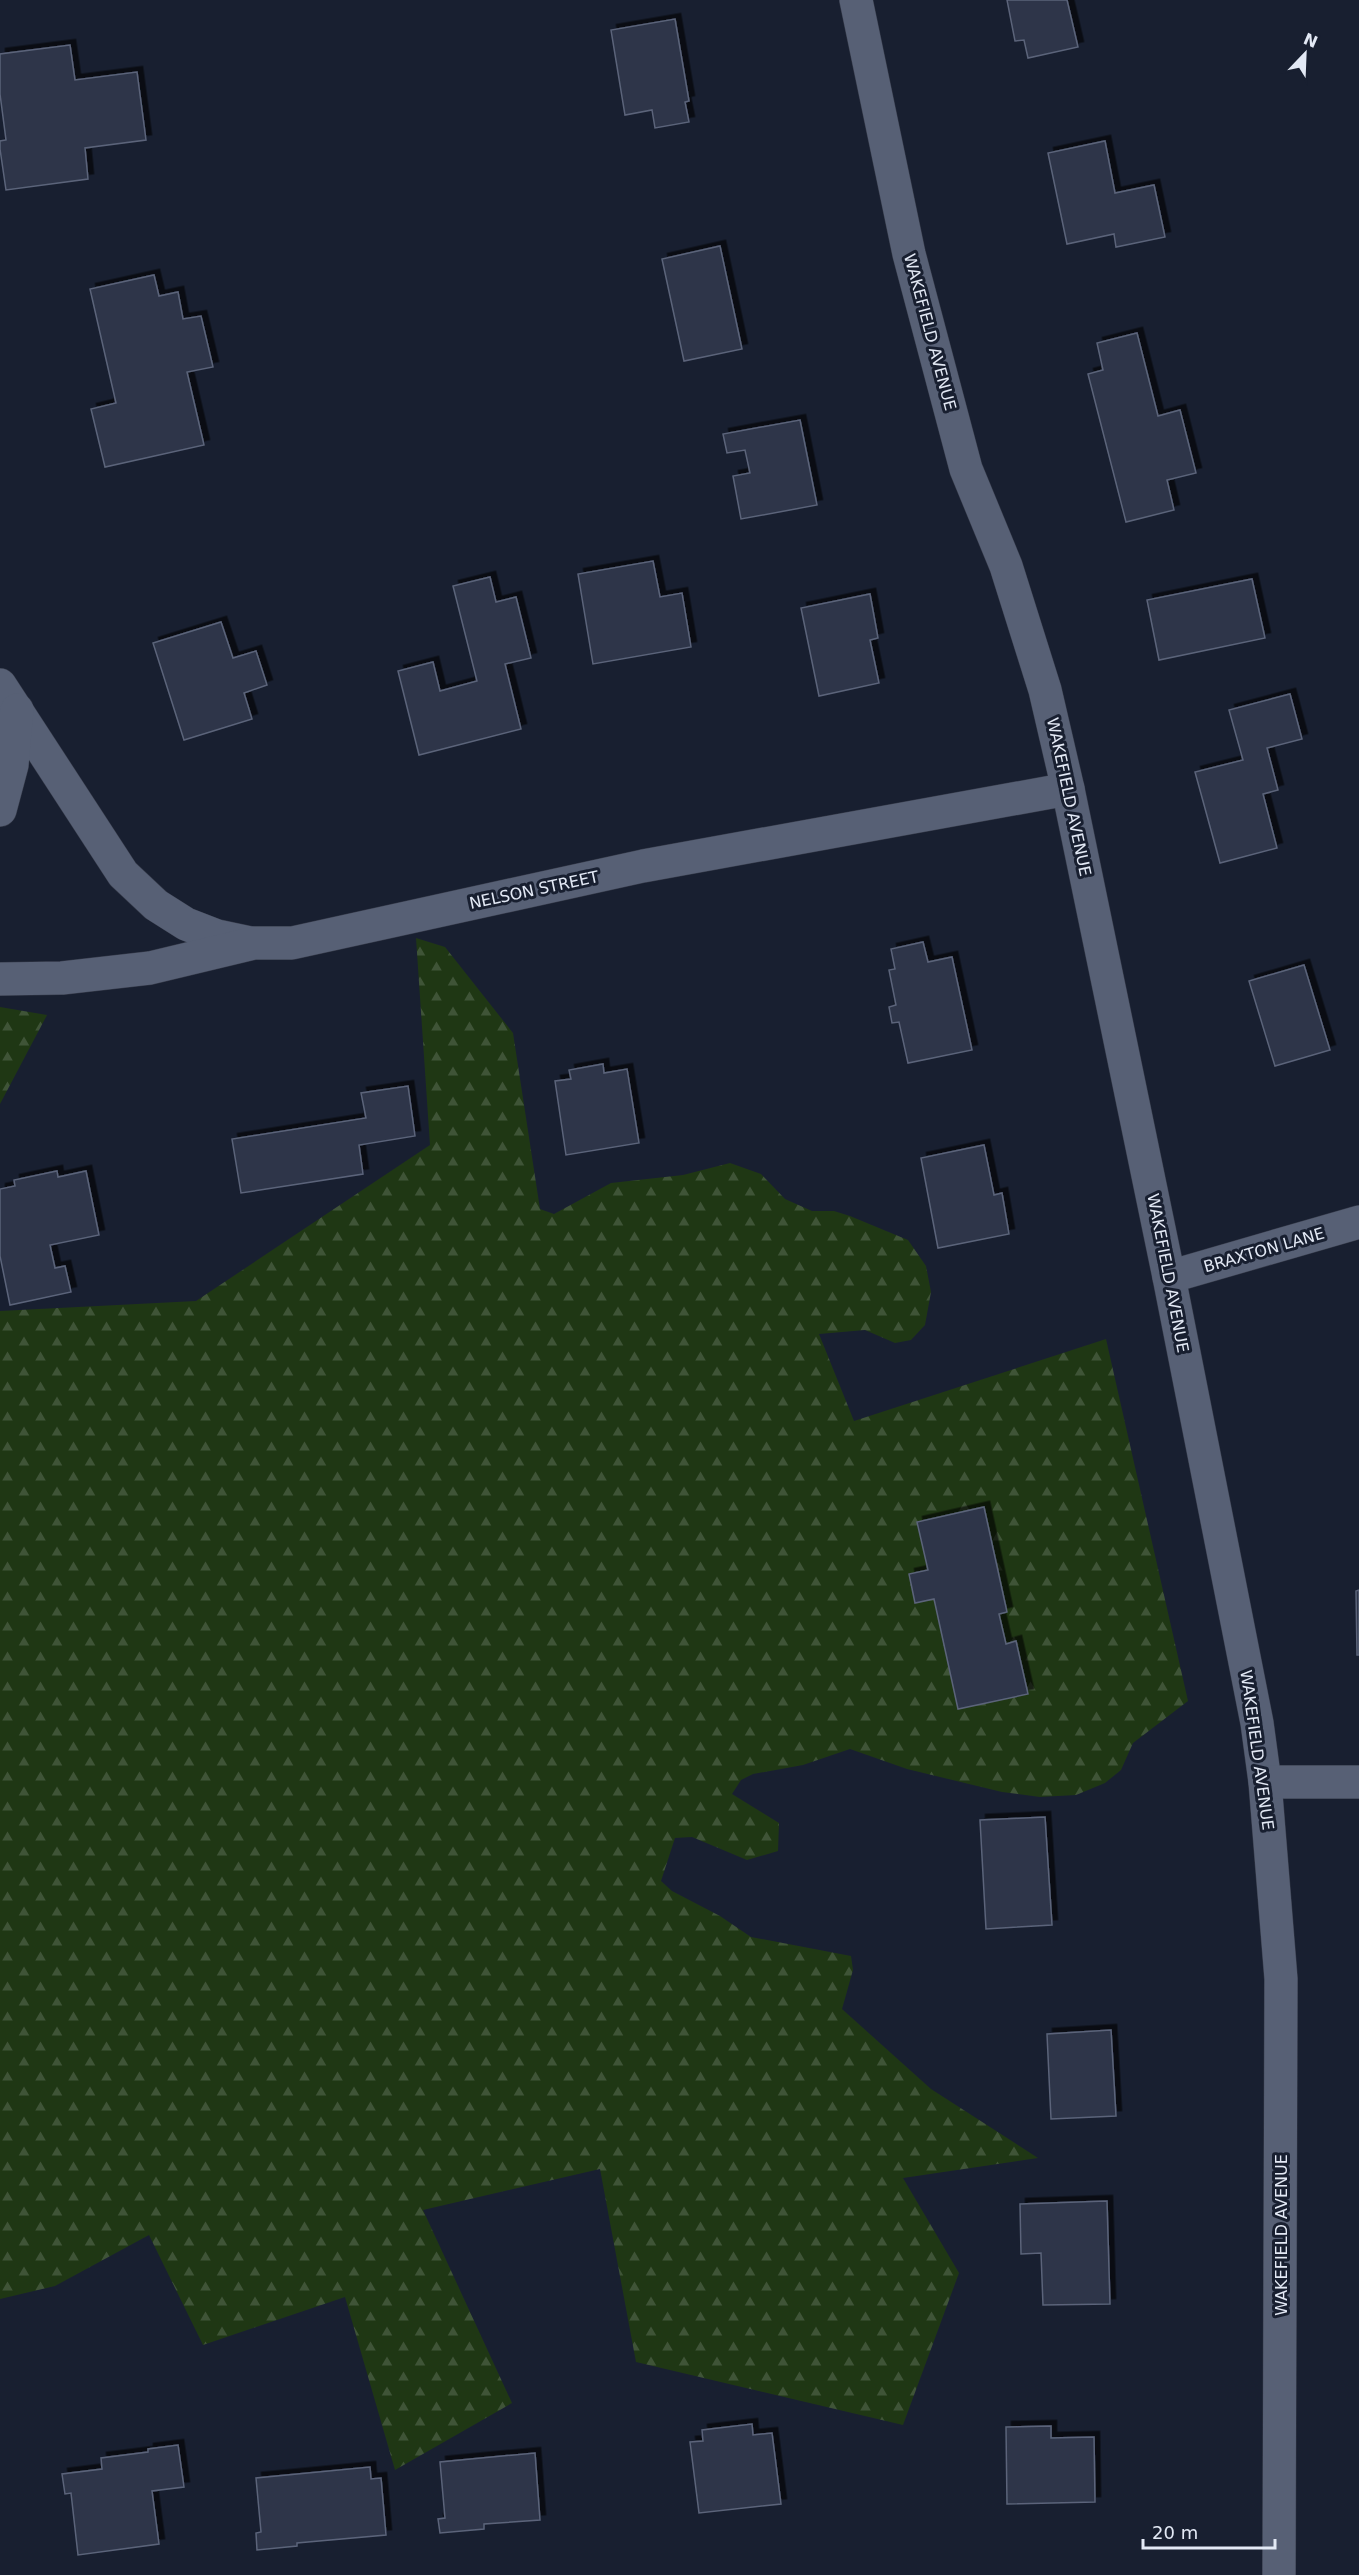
<svg xmlns="http://www.w3.org/2000/svg" width="1359" height="2575" font-family="'DejaVu Sans',sans-serif">
<style>
.forest{fill:url(#forest-firs)}
.building{fill:#2d3548;stroke:#5b647a;stroke-width:1.5;filter:url(#shadow)}
.lines{fill:none;stroke-linecap:round;stroke-linejoin:round}
.minor-casing{stroke:#353a49;stroke-width:34}
.minor{stroke:#576075;stroke-width:33}
.labels{text-anchor:middle;dominant-baseline:central;stroke-width:6;stroke-linejoin:round;paint-order:stroke}
.street-label{font-size:16px;fill:#e3e9f5;stroke:#181f30}
</style>
<defs>
<pattern id="forest-firs" width="22" height="20" patternUnits="userSpaceOnUse" patternTransform="scale(1.5)"><rect width="22" height="20" fill="#1f3714"/><path d="M5 1l3.5 6h-7zM16 11l3.5 6h-7z" fill="#3f5437"/></pattern>
<filter id="shadow"><feDropShadow dx="5.5" dy="-5.5" stdDeviation="0" flood-color="#0009"/></filter>
</defs>
<rect width="100%" height="100%" fill="#181f30"/>
<g class="forest">
<polygon points="416,938 445,947 513,1033 540,1209 554,1214 611,1183 683,1175 730,1163 761,1174 785,1199 812,1211 834,1211 850,1216 908,1240 926,1266 931,1292 925,1325 911,1340 895,1343 865,1330 819,1334 854,1421 1106,1339 1188,1701 1133,1743 1121,1770 1105,1783 1076,1795 1040,1797 1002,1792 907,1769 850,1749 803,1765 753,1774 741,1780 732,1794 779,1823 778,1851 747,1860 692,1837 675,1838 661,1881 672,1891 720,1916 751,1937 851,1956 853,1970 842,2009 931,2089 1038,2158 903,2178 959,2273 903,2425 636,2362 600,2169 423,2210 512,2403 395,2470 345,2297 203,2345 149,2235 55,2286 0,2299 0,1311 196,1301 430,1145"/>
<polygon points="0,1007 47,1015 0,1104"/>
</g>
<g class="building">
<polygon points="1007,0 1067,0 1078,47 1028,58 1024,40 1015,41"/>
<polygon points="675,19 689,101 685,102 689,122 655,128 652,110 625,115 611,30"/>
<polygon points="70,45 75,80 137,72 146,140 85,148 88,179 6,190 0,149 0,141 6,140 0,94 0,54"/>
<polygon points="1105,141 1115,193 1154,185 1165,237 1116,247 1114,234 1067,244 1048,153"/>
<polygon points="720,246 742,349 684,361 662,259"/>
<polygon points="154,275 159,296 178,292 183,319 201,316 213,367 187,372 204,445 105,467 91,409 116,403 90,289"/>
<polygon points="1137,333 1158,416 1180,410 1196,473 1167,480 1174,510 1126,522 1088,374 1103,370 1097,343"/>
<polygon points="800,420 817,505 741,519 733,476 750,473 745,450 727,453 723,434"/>
<polygon points="653,561 660,597 682,593 691,647 593,664 578,574"/>
<polygon points="490,577 496,602 516,597 531,658 505,664 521,729 419,755 398,671 433,662 440,691 477,681 453,586"/>
<polygon points="1252,579 1265,638 1159,660 1147,600"/>
<polygon points="870,594 878,638 870,640 879,683 819,696 801,608"/>
<polygon points="221,622 233,658 256,651 267,685 244,693 252,719 184,740 153,643"/>
<polygon points="1290,694 1302,739 1267,748 1278,790 1263,794 1277,848 1220,863 1195,772 1243,760 1229,710"/>
<polygon points="923,942 928,962 952,957 972,1050 908,1063 899,1022 892,1023 889,1007 896,1005 889,970 895,969 891,949"/>
<polygon points="1304,965 1330,1050 1275,1066 1249,981"/>
<polygon points="603,1064 604,1073 627,1069 639,1143 566,1155 555,1081 571,1079 569,1070"/>
<polygon points="408,1086 415,1136 359,1145 363,1174 241,1193 232,1139 366,1118 361,1093"/>
<polygon points="984,1145 994,1195 1002,1193 1009,1234 938,1248 921,1158"/>
<polygon points="57,1171 58,1177 86,1171 99,1235 50,1245 55,1268 65,1266 71,1292 10,1305 0,1256 0,1189 15,1186 14,1180"/>
<polygon points="984,1507 1007,1612 999,1614 1006,1644 1016,1641 1028,1694 958,1709 934,1599 915,1603 909,1574 928,1570 917,1522"/>
<polygon points="1359,1590 1359,1655 1357,1655 1356,1591"/>
<polygon points="1045,1817 1052,1925 986,1929 980,1820"/>
<polygon points="1111,2030 1116,2116 1051,2119 1047,2034"/>
<polygon points="1107,2201 1110,2304 1043,2305 1041,2253 1021,2254 1020,2204"/>
<polygon points="752,2424 753,2435 772,2433 781,2504 699,2513 690,2442 703,2441 702,2430"/>
<polygon points="1051,2426 1051,2438 1094,2437 1095,2502 1007,2504 1006,2427"/>
<polygon points="178,2445 184,2487 152,2491 159,2544 78,2555 71,2493 65,2494 62,2474 102,2469 101,2458 148,2452 148,2449"/>
<polygon points="535,2453 540,2520 484,2524 484,2529 440,2533 438,2519 445,2518 440,2462"/>
<polygon points="370,2467 371,2479 381,2478 386,2535 297,2543 297,2546 257,2550 256,2533 261,2532 256,2478"/>
</g>
<g class="lines">
<defs>
<g id="minor">
<polyline points="856,0 909,254 966,469 1006,566 1045,690 1068,789 1169,1277 1257,1723 1265,1782 1281,1979 1279,2575"/>
<polyline points="0,685 123,874 156,905 186,924 217,936 250,943"/>
<polyline points="0,810 12,765 17,710"/>
<polyline points="0,979 62,978 150,968 254,943 292,943 643,866 1068,789"/>
<polyline points="1169,1277 1359,1222"/>
<polyline points="1265,1782 1359,1782"/>
</g>
</defs>
<use href="#minor" class="minor-casing"/>
<use href="#minor" class="minor"/>
</g>
<g class="labels">
<g class="street-label">
<text transform="translate(930 332) rotate(75)">WAKEFIELD AVENUE</text>
<text transform="translate(1069 797) rotate(78)">WAKEFIELD AVENUE</text>
<text transform="translate(534 890) rotate(-12)">NELSON STREET</text>
<text transform="translate(1264 1250) rotate(-16)">BRAXTON LANE</text>
<text transform="translate(1168 1273) rotate(79)">WAKEFIELD AVENUE</text>
<text transform="translate(1257 1750) rotate(82)">WAKEFIELD AVENUE</text>
<text transform="translate(1281 2235) rotate(-90)">WAKEFIELD AVENUE</text>
</g>
</g>
<g transform="translate(1305 54) rotate(23)" stroke="#181f30" stroke-width="4.5" paint-order="stroke">
<path d="M0-4.5L10 22L0 15L-10 22Z" fill="#e3e9f5"/>
<text y="-9" font-size="16" font-weight="bold" text-anchor="middle" fill="#e3e9f5">N</text>
</g>
<path d="M1143 2539v9h132v-9" fill="none" stroke="#e3e9f5" stroke-width="3"/>
<text x="1152" y="2539" font-size="18" fill="#e3e9f5" stroke="#181f30" stroke-width="4.5" paint-order="stroke">20 m</text>
</svg>
